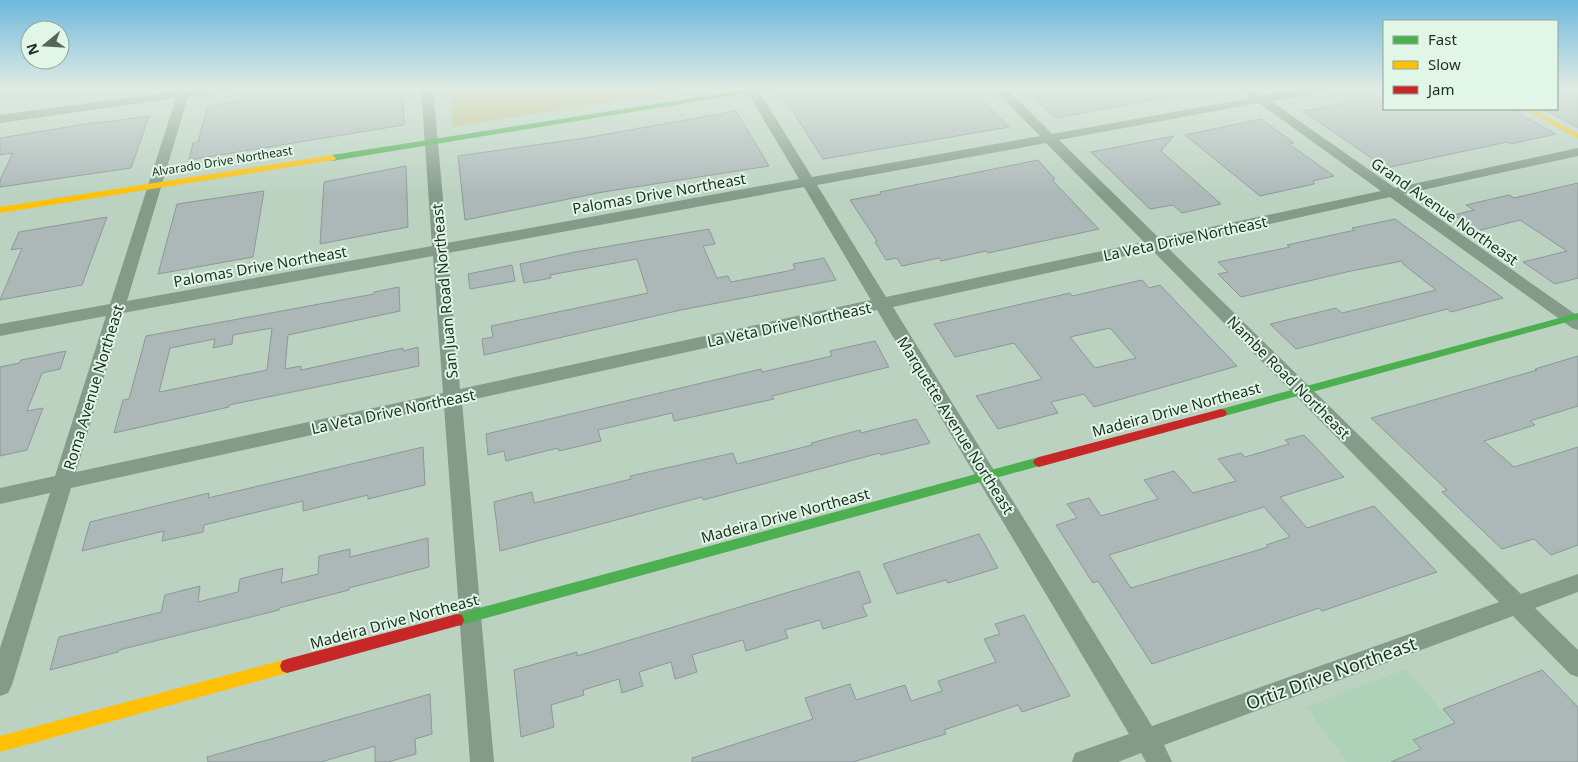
<svg xmlns="http://www.w3.org/2000/svg" width="1578" height="762" font-family="'Noto Sans',sans-serif">
<style>
.built{fill:#aed2b7}
.green{fill:#c3bd78}
.building{fill:#acb8b8;stroke:#8c9897;fill-rule:evenodd}
.lines{fill:none;stroke-linecap:round;stroke-linejoin:round}
.street{fill:#849b8a;fill-rule:evenodd}
.fast{fill:#4caf50;fill-rule:evenodd}
.slow{fill:#ffc107;fill-rule:evenodd}
.jam{fill:#c62828;fill-rule:evenodd}
.labels{text-anchor:middle;dominant-baseline:central;stroke-width:4;stroke-linejoin:round;paint-order:stroke}
.far-street-label{font-size:12px;fill:#1e2e22;stroke:#e1f6e6}
.street-label{font-size:15px;fill:#1e2e22;stroke:#e1f6e6}
.near-street-label{font-size:18px;fill:#1e2e22;stroke:#e1f6e6}
</style>
<rect width="100%" height="100%" fill="#bbd2c1"/>
<polygon class="built" points="1406,669 1486,762 1347,762 1306,707"/>
<polygon class="green" points="449,88 696,88 453,127"/>
<g class="building">
<polygon points="331,88 403,88 404,125 189,160 193,143 198,142 208,106"/>
<polygon points="871,88 970,88 1009,127 823,159 787,102"/>
<polygon points="1084,88 1169,88 1169,97 1055,118 1033,97"/>
<polygon points="1557,88 1578,88 1578,128 1543,109 1557,109"/>
<polygon points="1384,96 1384,109 1518,109 1521,115 1556,134 1511,144 1507,142 1386,168 1303,111"/>
<polygon points="736,111 769,166 603,192 465,220 458,156 585,138"/>
<polygon points="149,116 131,168 0,187 0,180 13,153 0,155 0,138 98,122 97,123"/>
<polygon points="1261,119 1294,143 1289,144 1334,176 1313,181 1314,184 1260,196 1185,135"/>
<polygon points="1174,136 1161,151 1221,204 1182,213 1173,205 1150,209 1091,152"/>
<polygon points="1038,160 1055,179 1052,180 1099,229 988,253 986,251 941,261 939,258 902,266 897,258 886,260 875,242 877,241 850,200 881,194 880,192"/>
<polygon points="406,166 408,227 320,244 324,182"/>
<polygon points="1578,183 1578,278 1555,284 1523,262 1567,251 1520,220 1477,231 1454,215 1474,210 1466,205 1509,195 1514,198"/>
<polygon points="264,191 253,257 158,274 177,204"/>
<polygon points="107,217 82,285 0,300 22,248 11,250 19,232"/>
<polygon points="1395,219 1503,298 1451,312 1447,309 1296,349 1270,324 1336,308 1342,313 1436,290 1403,264 1402,261 1351,271 1241,297 1218,274 1228,272 1218,262 1290,247 1287,245 1355,230 1352,228"/>
<polygon points="709,229 715,244 703,246 717,278 728,276 731,282 788,271 795,269 793,264 824,258 836,280 681,310 484,355 482,339 493,337 491,326 648,293 637,259 550,275 551,278 524,283 520,264 575,252"/>
<polygon points="512,265 515,281 470,289 468,274"/>
<path d="M 1142,280 L 1149,288 L 1160,285 L 1237,366 L 1094,407 L 1084,394 L 1051,402 L 1058,413 L 998,429 L 976,396 L 1042,379 L 1014,343 L 955,357 L 934,324 L 1070,293 L 1072,296 ZM 1110,328 L 1136,358 L 1095,368 L 1070,337 Z"/>
<path d="M 399,287 L 400,311 L 288,335 L 285,369 L 301,366 L 301,370 L 403,348 L 403,351 L 418,347 L 419,366 L 229,405 L 229,407 L 114,433 L 123,400 L 129,399 L 146,336 L 374,294 L 374,292 ZM 272,328 L 267,370 L 159,392 L 170,348 L 215,339 L 213,348 L 232,344 L 233,335 Z"/>
<polygon points="875,341 889,367 772,396 774,399 674,421 672,413 598,430 601,441 559,451 558,448 506,461 504,451 488,455 486,434 761,369 762,372 832,356 830,351"/>
<polygon points="66,351 60,369 42,373 27,411 43,408 27,450 0,456 0,367 19,363 21,360"/>
<polygon points="1578,356 1578,406 1530,421 1535,425 1484,441 1514,467 1578,447 1578,545 1551,555 1534,539 1502,549 1442,492 1447,490 1371,418 1537,370 1535,369"/>
<polygon points="916,419 930,443 881,455 880,453 703,500 702,497 500,551 494,502 532,492 534,503 631,479 630,476 733,453 737,464 812,445 811,443 860,430 861,433"/>
<path d="M 1304,435 L 1344,477 L 1280,497 L 1307,528 L 1374,506 L 1437,572 L 1322,611 L 1319,608 L 1152,664 L 1098,581 L 1093,583 L 1056,525 L 1077,518 L 1067,504 L 1089,498 L 1101,516 L 1158,499 L 1144,480 L 1174,471 L 1193,493 L 1236,481 L 1218,459 L 1241,453 L 1245,457 L 1289,444 L 1285,440 ZM 1264,507 L 1290,537 L 1266,545 L 1268,547 L 1131,588 L 1109,555 Z"/>
<polygon points="423,447 425,485 368,499 368,495 303,511 303,501 204,525 203,532 162,541 164,531 82,551 90,522 209,493 208,498"/>
<polygon points="979,534 998,568 948,583 946,580 897,594 883,564"/>
<polygon points="428,538 429,567 349,588 349,590 279,608 279,610 119,650 118,652 50,670 59,637 161,612 165,595 200,586 198,602 238,592 240,579 283,568 281,583 318,574 319,556 350,549 350,557"/>
<polygon points="859,571 871,602 862,605 867,616 823,629 820,620 785,630 788,638 746,651 743,640 692,655 697,672 675,679 671,662 639,672 643,686 622,693 619,679 583,690 584,695 551,705 554,727 521,737 514,670 577,652 577,656"/>
<polygon points="1024,615 1070,696 1022,712 1018,705 944,730 946,734 853,762 692,762 692,758 813,719 805,698 850,684 856,700 905,685 911,701 942,691 938,681 996,662 984,639 1000,634 995,624"/>
<polygon points="1542,670 1578,707 1578,762 1391,762 1421,749 1413,740 1455,723 1443,709"/>
<polygon points="430,694 432,734 415,739 416,754 388,762 375,762 375,746 321,762 208,762 207,757"/>
</g>
<g class="lines">
<path class="street" d="M 179,88 L 231,88 L 225,92 L 188,97 L 127,301 L 432,246 L 421,88 L 433,88 L 447,243 L 799,179 L 745,88 L 757,88 L 812,177 L 1040,136 L 993,88 L 1006,88 L 1052,134 L 1251,98 L 1239,88 L 1253,88 L 1263,95 L 1301,88 L 1329,88 L 1323,92 L 1271,101 L 1395,188 L 1578,148 L 1578,156 L 1404,194 L 1578,316 L 1578,330 L 1572,328 L 1390,197 L 1167,247 L 1521,594 L 1578,574 L 1578,592 L 1535,608 L 1578,650 L 1578,677 L 1570,674 L 1513,616 L 1164,745 L 1172,762 L 1146,762 L 1141,753 L 1118,762 L 1072,762 L 1075,753 L 1129,734 L 877,310 L 462,402 L 494,762 L 470,762 L 444,406 L 71,488 L 12,685 L 8,693 L 0,696 L 0,648 L 50,493 L 0,504 L 0,488 L 55,476 L 106,316 L 0,336 L 0,324 L 110,304 L 176,98 L 0,123 L 0,115 L 178,91 ZM 1259,103 L 1381,191 L 1159,238 L 1059,140 ZM 1046,143 L 1144,242 L 886,297 L 817,185 ZM 804,187 L 871,300 L 460,389 L 448,253 ZM 1152,250 L 1499,602 L 1152,726 L 893,307 ZM 433,256 L 443,393 L 76,472 L 123,313 Z"/>
<g class="fast">
<polygon points="757,88 778,88 332,161 328,158 332,155"/>
<polygon points="1578,313 1578,319 1221,417 1217,416 1215,413 1217,410 1221,409"/>
<polygon points="1039,457 1043,459 1045,462 1043,465 457,626 452,625 450,620 452,615 457,614"/>
</g>
<g class="slow">
<polygon points="1524,109 1533,109 1578,134 1578,139"/>
<polygon points="332,155 336,158 335,160 0,213 0,207"/>
<polygon points="287,659 292,661 294,666 292,671 287,673 0,752 0,736"/>
</g>
<g class="jam">
<polygon points="1221,409 1225,410 1227,413 1225,416 1039,467 1035,465 1033,462 1035,459 1039,457"/>
<polygon points="457,614 462,615 464,620 462,625 457,626 287,673 282,671 280,666 282,661 287,659"/>
</g>
</g>
<linearGradient id="sky" x2="0" y2="1"><stop stop-color="#6eb9dd"/><stop offset="0.45" stop-color="#e0ebe3"/><stop offset="1" stop-color="#e0ebe3" stop-opacity="0"/></linearGradient>
<rect width="1578" height="195" fill="url(#sky)"/>
<g class="labels">
<g class="far-street-label">
<text transform="translate(222 161) rotate(-9)">Alvarado Drive Northeast</text>
</g>
<g class="street-label">
<text transform="translate(659 193) rotate(-10)">Palomas Drive Northeast</text>
<text transform="translate(1445 211) rotate(35)">Grand Avenue Northeast</text>
<text transform="translate(1185 238) rotate(-12)">La Veta Drive Northeast</text>
<text transform="translate(260 266) rotate(-10)">Palomas Drive Northeast</text>
<text transform="translate(444 291) rotate(-95)">San Juan Road Northeast</text>
<text transform="translate(789 324) rotate(-12)">La Veta Drive Northeast</text>
<text transform="translate(1289 377) rotate(45)">Nambe Road Northeast</text>
<text transform="translate(93 387) rotate(-73)">Roma Avenue Northeast</text>
<text transform="translate(1176 409) rotate(-15)">Madeira Drive Northeast</text>
<text transform="translate(393 411) rotate(-12)">La Veta Drive Northeast</text>
<text transform="translate(956 425) rotate(58)">Marquette Avenue Northeast</text>
<text transform="translate(785 515) rotate(-15)">Madeira Drive Northeast</text>
<text transform="translate(394 621) rotate(-15)">Madeira Drive Northeast</text>
</g>
<g class="near-street-label">
<text transform="translate(1331 673) rotate(-20)">Ortiz Drive Northeast</text>
</g>
</g>
<rect x="1383" y="20" width="175" height="90" fill="#e1f6e6" stroke="#93a698"/>
<rect x="1393" y="36" width="25" height="8" fill="#4caf50" stroke="#93a698"/>
<text x="1428" y="45" font-size="15" fill="#1e2e22">Fast</text>
<rect x="1393" y="61" width="25" height="8" fill="#ffc107" stroke="#93a698"/>
<text x="1428" y="70" font-size="15" fill="#1e2e22">Slow</text>
<rect x="1393" y="86" width="25" height="8" fill="#c62828" stroke="#93a698"/>
<text x="1428" y="95" font-size="15" fill="#1e2e22">Jam</text>
<g transform="translate(45 45) rotate(252)"><circle r="24" fill="#e1f6e6" stroke="#93a698"/>
<path d="M0-4L9 19L0 12L-9 19Z" fill="#55675a"/>
<text y="-8" font-size="14" font-weight="bold" text-anchor="middle" fill="#1e2e22">N</text>
</g>
</svg>
